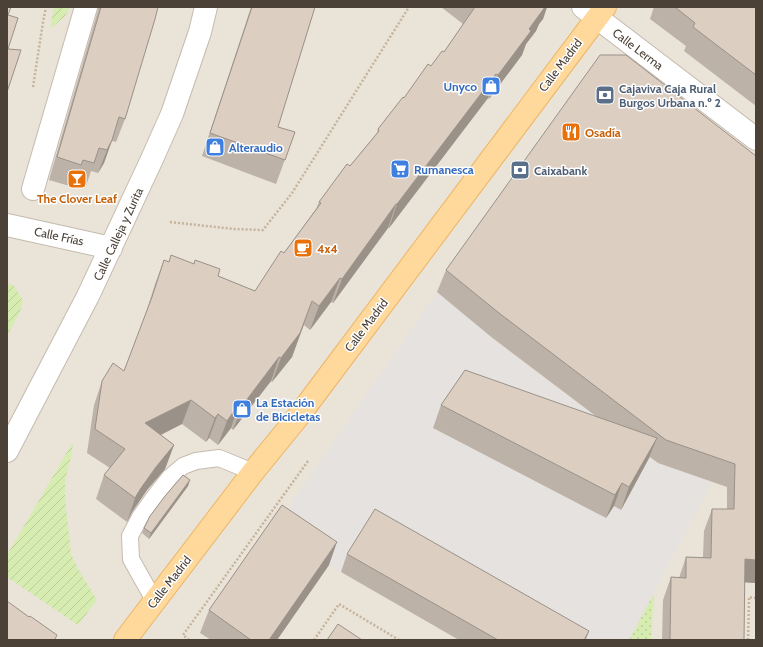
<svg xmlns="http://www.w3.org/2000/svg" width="763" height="647" font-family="Cabin,sans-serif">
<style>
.residential{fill:#eae3d8}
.grass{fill:url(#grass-dots)}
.garden{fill:url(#garden-furrows)}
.parking{fill:#e5e2df}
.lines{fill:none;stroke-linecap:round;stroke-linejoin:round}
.service-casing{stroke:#c5bbaf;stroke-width:18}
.pedestrian-casing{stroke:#c5bbaf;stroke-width:24}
.minor-casing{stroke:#c5bbaf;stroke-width:24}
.primary-casing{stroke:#ecb563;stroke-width:24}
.path{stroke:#c5b39c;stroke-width:2.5;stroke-dasharray:2 2;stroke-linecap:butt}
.service{stroke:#fff;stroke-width:16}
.pedestrian{stroke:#fff;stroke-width:22}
.minor{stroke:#fff;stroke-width:22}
.primary{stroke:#ffd99b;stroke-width:22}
.wall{fill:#bdb2a7}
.shaded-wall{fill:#9a9188}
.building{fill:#dccfc2;stroke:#9a9188}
.labels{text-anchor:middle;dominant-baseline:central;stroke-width:3;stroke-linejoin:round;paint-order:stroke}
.street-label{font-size:12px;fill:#4b4137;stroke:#fff}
.shop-label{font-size:12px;font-weight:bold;fill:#366cbe;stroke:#fff;text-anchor:start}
.service-label{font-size:12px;font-weight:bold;fill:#4e5e75;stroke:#fff;text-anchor:start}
.food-label{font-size:12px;font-weight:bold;fill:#c56008;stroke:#fff;text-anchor:start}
</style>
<defs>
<pattern id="grass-dots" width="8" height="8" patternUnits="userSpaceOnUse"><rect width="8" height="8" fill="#d7ecb1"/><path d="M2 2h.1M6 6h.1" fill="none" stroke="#bacc99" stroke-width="1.8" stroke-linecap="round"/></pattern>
<pattern id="garden-furrows" width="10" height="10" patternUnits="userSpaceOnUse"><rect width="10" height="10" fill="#d7ecb1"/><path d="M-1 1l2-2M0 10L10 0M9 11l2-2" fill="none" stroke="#bacc99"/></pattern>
</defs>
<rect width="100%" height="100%" fill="#f6f1ea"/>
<rect class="residential" x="7" y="7" width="749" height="633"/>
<polygon class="grass" points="654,593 651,640 629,640"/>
<g class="garden">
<polygon points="54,7 70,7 65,16 50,29"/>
<polygon points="9,283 14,286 23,301 20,312 7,336 7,287"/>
<polygon points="73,442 72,453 68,468 65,483 65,499 71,554 78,569 97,600 78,625 7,577 7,555"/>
</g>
<polygon class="parking" points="437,292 490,336 658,463 712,482 629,640 459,640 329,565 274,528"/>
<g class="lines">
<defs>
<polyline id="service" points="154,600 131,559 130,536 140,517 155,496 170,477 183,466 196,461 219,458 253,472"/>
<polyline id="pedestrian" points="33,189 86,7"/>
<g id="minor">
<polyline points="583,7 756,139"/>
<polyline points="7,225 111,248"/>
<polyline points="7,451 88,296 152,159 172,114 200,32 206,7"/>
</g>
<polyline id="primary" points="125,640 253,472 297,418 605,7"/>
</defs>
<use href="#service" class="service-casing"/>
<use href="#pedestrian" class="pedestrian-casing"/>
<use href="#minor" class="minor-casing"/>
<use href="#primary" class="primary-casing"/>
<g class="path">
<polyline points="33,87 43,22 46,7"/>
<polyline points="170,222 234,229 263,230 292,193 409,7"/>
<polyline points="189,640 183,635 308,461"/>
<polyline points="314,640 339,604 399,640"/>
<polyline points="748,640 749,597 756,598"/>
</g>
<use href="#service" class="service"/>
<use href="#pedestrian" class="pedestrian"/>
<use href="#minor" class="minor"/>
<use href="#primary" class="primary"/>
</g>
<g class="wall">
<polygon points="98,7 158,7 125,119 116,142 112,141 104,163 98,173 91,171 86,186 75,183 73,187 49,180 98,10"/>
<polygon points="251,7 315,7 278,127 295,132 276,184 202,156"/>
<polygon points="441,7 547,7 543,19 539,24 536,31 526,44 522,55 489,99 488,98 389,228 388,228 333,303 331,302 310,330 304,325 292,357 272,382 271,381 233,430 231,428 218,445 209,438 206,442 182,424 161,435 174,445 165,469 147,490 132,512 127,522 96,499 104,475 110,468 87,453 94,405 102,381 124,371 145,316 155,284 164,260 218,276 255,291 284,253 316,209 319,202 350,166 377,133 378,129 431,66 444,52 463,24"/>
<polygon points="654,7 756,7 756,106 684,51 686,46 650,19"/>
<polygon points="756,156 756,583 745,582 744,640 662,640 663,600 671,577 679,578 686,557 703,557 704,531 712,509 727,509 727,487 658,463 650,457 648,460 621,510 614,506 606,518 433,428 441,405 597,417 490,336 437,292 446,270"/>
<polygon points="190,480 188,486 149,539 142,533 144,528"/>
<polygon points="347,554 589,631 586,640 459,640 341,572"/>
<polygon points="329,565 277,640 211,640 200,633 209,610"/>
</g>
<g class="shaded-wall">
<polygon points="543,7 547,7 543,19 539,24 536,31 526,44 522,55 489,99 498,75"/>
<polygon points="496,74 488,98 389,228 397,204"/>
<polygon points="112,140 104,163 98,173 107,150"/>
<polygon points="396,204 388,228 333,303 342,279"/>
<polygon points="340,278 331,302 310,330 319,306"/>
<polygon points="312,301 292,357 272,382 281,358"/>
<polygon points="279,357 271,381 233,430 242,406"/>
<polygon points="191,400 182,424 136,447 145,423"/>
<polygon points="239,404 231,428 218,445 227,421"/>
<polygon points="218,414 209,438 206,442 215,418"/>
<polygon points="657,438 648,460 621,510 629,487"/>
<polygon points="174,445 165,469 147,490 132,512 127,522 135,498 141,488 156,467"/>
<polygon points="190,480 188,486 149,539 151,533"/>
<polygon points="622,483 614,506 606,518 615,495"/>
<polygon points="337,542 329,565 277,640 269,640"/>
<polygon points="745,559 756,560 756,583 737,582"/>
</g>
<g class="building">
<polygon points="7,7 11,7 8,15 18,18 8,49 21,50 7,92"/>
<polygon points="101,7 158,7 155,19 125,119 119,117 112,140 107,150 99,148 94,163 83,160 81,165 57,157"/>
<polygon points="252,7 315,7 278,127 295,132 285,160 210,133"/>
<polygon points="475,7 545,7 529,29 531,31 498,75 496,74 397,204 396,204 342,279 340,278 319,306 312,301 300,333 281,358 279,357 242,406 239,404 227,421 218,414 215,418 191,400 145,423 174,445 156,467 141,488 135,498 104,475 125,449 95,429 102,381 113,363 124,371 152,297 164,260 169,262 171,255 194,264 195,260 220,269 218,276 255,291 281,251 284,253 321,203 319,202 347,164 350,166 379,131 378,129 403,97 404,98 428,64 431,66 442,51 444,52"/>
<polygon points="675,7 756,7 756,75 693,27 695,23"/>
<polygon points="600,55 626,55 756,156 756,560 745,559 744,640 670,640 671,577 686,578 686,557 711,558 712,509 734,509 735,464 666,440 499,313 446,270"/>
<polygon points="465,370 657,438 629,487 622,483 615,495 441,405"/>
<polygon points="183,475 190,480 151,533 144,528 150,516 165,496"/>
<polygon points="282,505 337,542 269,640 251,640 209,610"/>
<polygon points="375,509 589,631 584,640 498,640 347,554"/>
<polygon points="7,601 29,617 30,616 57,635 55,639 56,640 7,640"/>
<polygon points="338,624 362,640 327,640"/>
</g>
<defs>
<symbol id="shop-square" viewBox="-11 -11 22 22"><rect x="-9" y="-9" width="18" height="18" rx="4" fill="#3f7fe0" stroke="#fff"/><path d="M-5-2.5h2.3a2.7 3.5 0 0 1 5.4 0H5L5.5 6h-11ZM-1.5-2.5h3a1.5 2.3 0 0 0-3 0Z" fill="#fff"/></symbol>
<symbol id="bank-square" viewBox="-11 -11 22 22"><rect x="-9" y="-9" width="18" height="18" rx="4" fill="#5c6f8a" stroke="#fff"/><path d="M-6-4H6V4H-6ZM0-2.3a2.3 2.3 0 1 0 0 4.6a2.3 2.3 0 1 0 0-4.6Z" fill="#fff"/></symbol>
<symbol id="restaurant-square" viewBox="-11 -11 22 22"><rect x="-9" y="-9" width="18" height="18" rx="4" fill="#e8710a" stroke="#fff"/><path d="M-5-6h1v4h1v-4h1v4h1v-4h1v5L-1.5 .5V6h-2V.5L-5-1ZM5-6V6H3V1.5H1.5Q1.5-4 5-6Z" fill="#fff"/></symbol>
<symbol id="supermarket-square" viewBox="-11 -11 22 22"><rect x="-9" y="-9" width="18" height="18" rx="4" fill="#3f7fe0" stroke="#fff"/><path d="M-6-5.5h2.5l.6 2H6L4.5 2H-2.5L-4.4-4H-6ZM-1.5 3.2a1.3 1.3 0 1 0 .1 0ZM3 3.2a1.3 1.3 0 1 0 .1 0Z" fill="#fff"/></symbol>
<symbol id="bar-square" viewBox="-11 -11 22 22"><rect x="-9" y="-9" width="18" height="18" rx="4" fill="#e8710a" stroke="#fff"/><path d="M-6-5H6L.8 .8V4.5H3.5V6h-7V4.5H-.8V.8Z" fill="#fff"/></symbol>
<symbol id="cafe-square" viewBox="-11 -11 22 22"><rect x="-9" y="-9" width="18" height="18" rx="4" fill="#e8710a" stroke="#fff"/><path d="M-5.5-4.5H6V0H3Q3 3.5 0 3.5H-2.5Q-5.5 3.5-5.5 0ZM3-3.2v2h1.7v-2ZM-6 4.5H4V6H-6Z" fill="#fff"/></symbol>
</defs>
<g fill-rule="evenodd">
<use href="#shop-square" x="480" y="75" width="22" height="22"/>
<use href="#bank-square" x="594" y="84" width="22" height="22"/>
<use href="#restaurant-square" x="560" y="121" width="22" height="22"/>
<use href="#shop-square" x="204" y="136" width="22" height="22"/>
<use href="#supermarket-square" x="389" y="158" width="22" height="22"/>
<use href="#bank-square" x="509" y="159" width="22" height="22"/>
<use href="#bar-square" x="66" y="168" width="22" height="22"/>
<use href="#cafe-square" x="292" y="237" width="22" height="22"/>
<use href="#shop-square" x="231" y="398" width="22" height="22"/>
</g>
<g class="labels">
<g class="street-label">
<text transform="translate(638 49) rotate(37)">Calle Lerma</text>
<text transform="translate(560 65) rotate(-53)">Calle Madrid</text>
<text transform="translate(118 234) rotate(-65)">Calle Calleja y Zurita</text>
<text transform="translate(59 236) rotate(12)">Calle Frías</text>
<text transform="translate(366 325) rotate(-53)">Calle Madrid</text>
<text transform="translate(169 582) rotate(-52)">Calle Madrid</text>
</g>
<g class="shop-label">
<text x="477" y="86" text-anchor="end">Unyco</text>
<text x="229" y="147">Alteraudio</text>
<text x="414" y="169">Rumanesca</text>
<text x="256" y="402">La Estación<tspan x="256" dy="14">de Bicicletas</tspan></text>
</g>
<g class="service-label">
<text x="619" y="88">Cajaviva Caja Rural<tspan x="619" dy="14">Burgos Urbana n.º 2</tspan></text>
<text x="534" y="170">Caixabank</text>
</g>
<g class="food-label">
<text x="585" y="132">Osadía</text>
<text x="77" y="198" text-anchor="middle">The Clover Leaf</text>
<text x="317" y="248">4x4</text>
</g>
</g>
<rect width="763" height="647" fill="none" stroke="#4b4137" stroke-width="16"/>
</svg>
